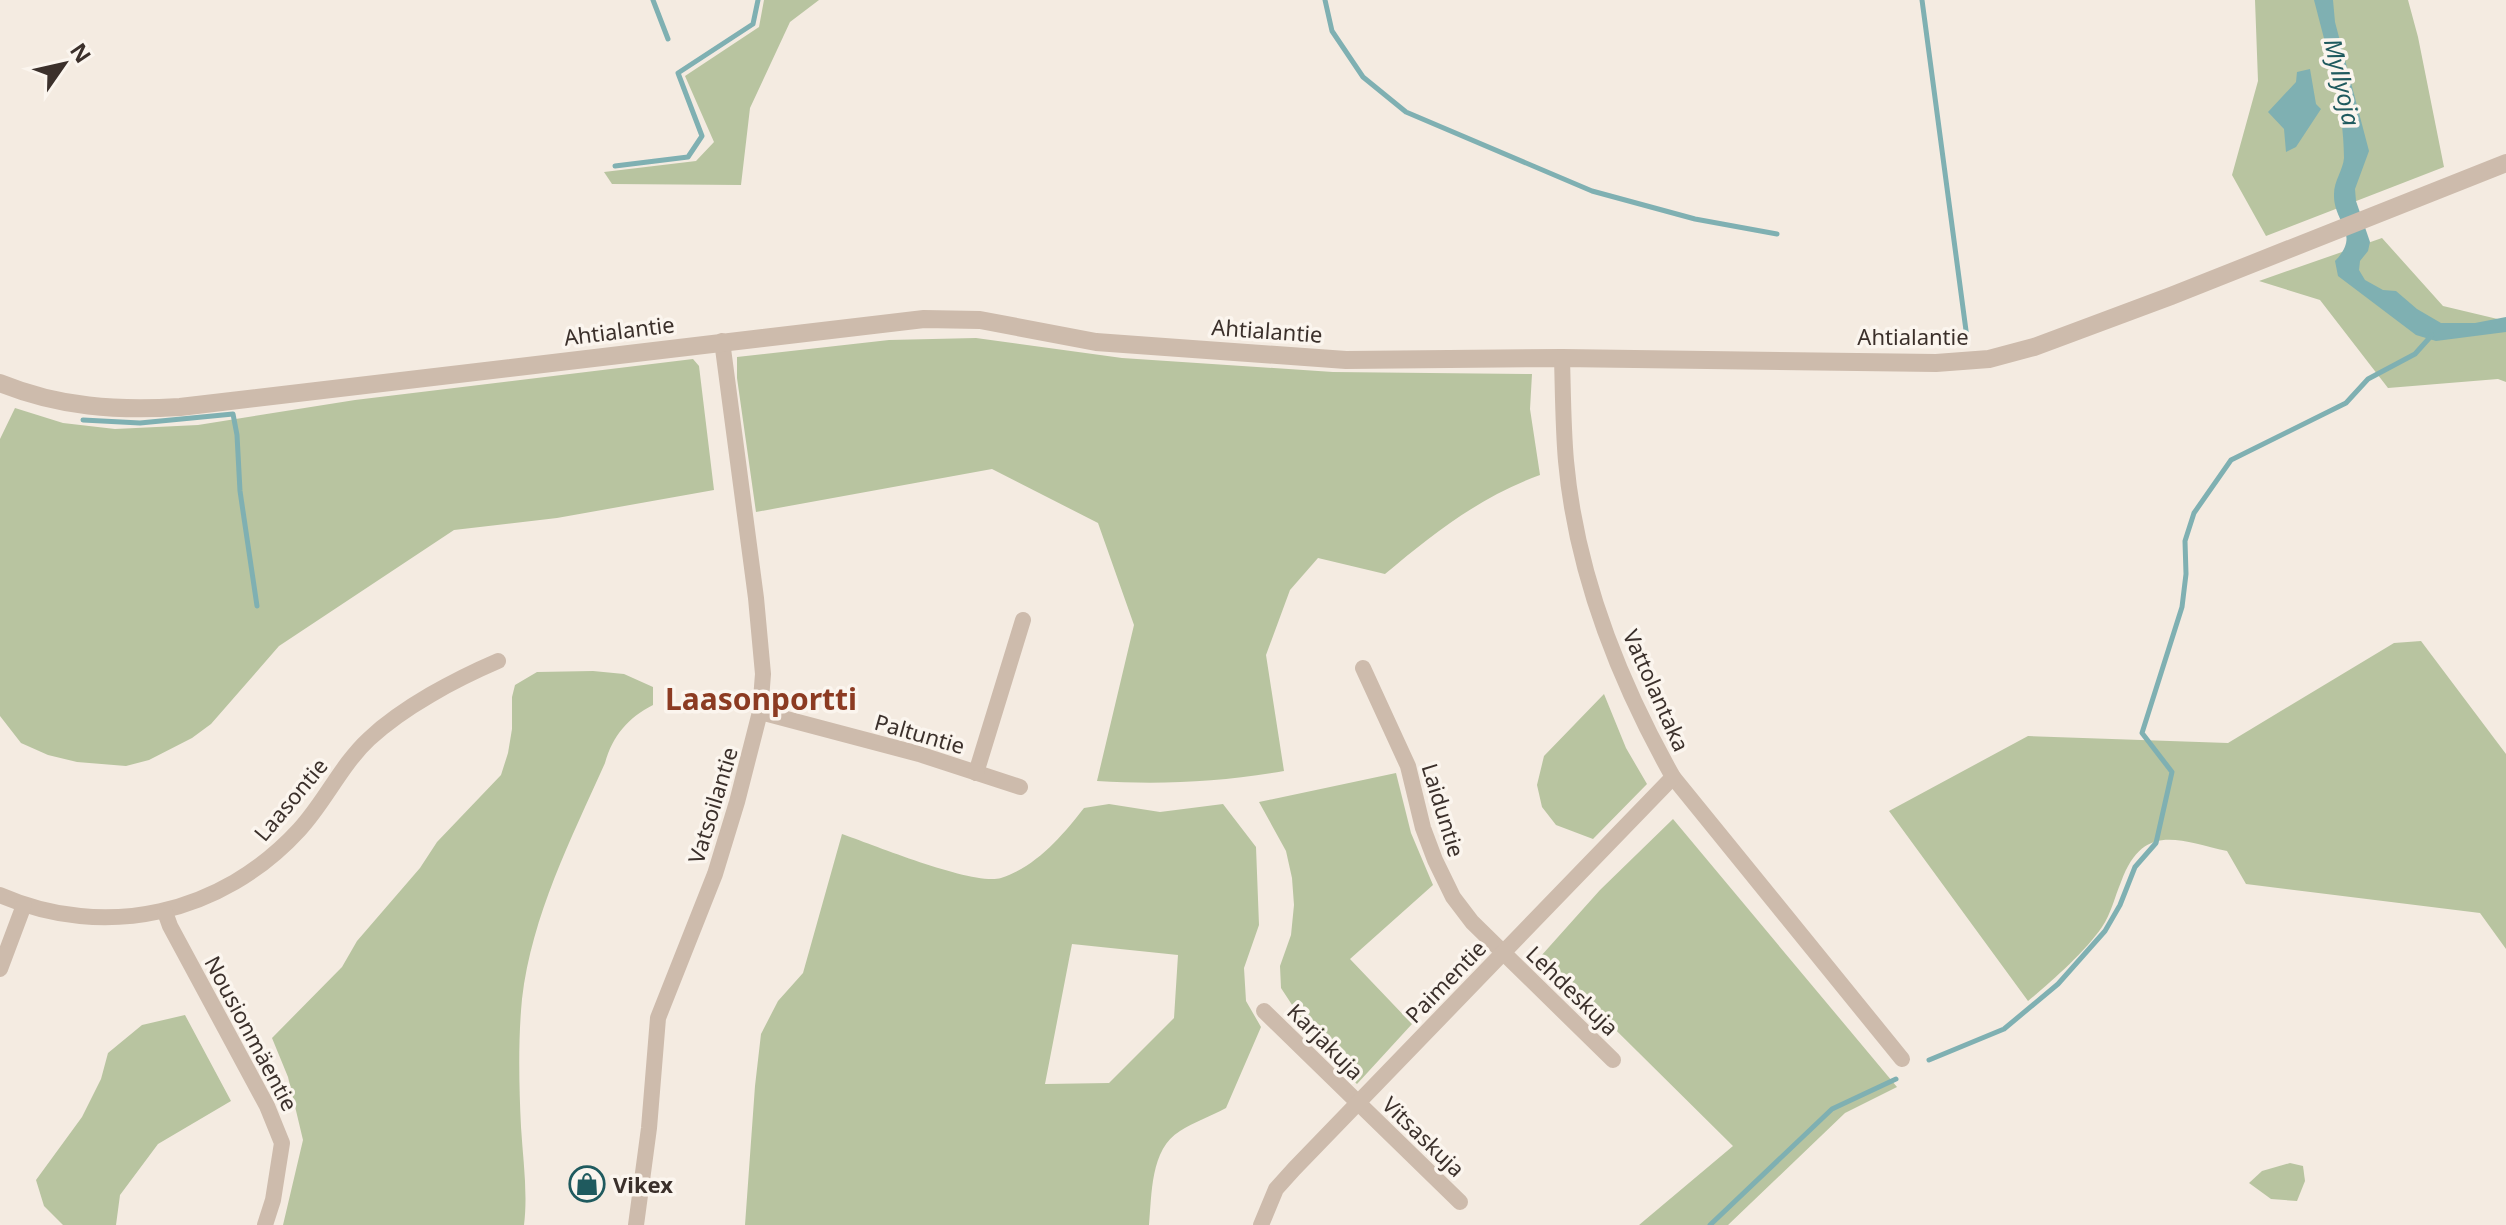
<svg xmlns="http://www.w3.org/2000/svg" width="2506" height="1225" font-family="'Noto Sans',sans-serif">
<style>
.green{fill:#b8c4a0;fill-rule:evenodd}
.water{fill:#7fb0b2}
.lines{fill:none;stroke-linecap:round;stroke-linejoin:round}
.stream{stroke:#7fb0b2;stroke-width:5}
.minor{stroke:#cdbbac;stroke-width:16}
.tertiary{stroke:#cdbbac;stroke-width:18}
.labels{text-anchor:middle;dominant-baseline:central;stroke-width:7;stroke-linejoin:round;paint-order:stroke}
.street-label{font-size:22px;fill:#3b302b;stroke:#fbf5ee}
.poi-label{font-size:22px;font-weight:bold;fill:#3b302b;stroke:#fbf5ee;text-anchor:start}
.water-label{font-size:24px;font-style:italic;fill:#1f5a5e;stroke:#fbf5ee}
.district-label{font-size:30px;font-weight:bold;fill:#8c3b22;stroke:#fbf5ee}
</style>
<rect width="100%" height="100%" fill="#f4ebe1"/>
<g class="green">
<polygon points="764,0 819,0 790,22 750,108 741,185 612,184 604,172 696,161 714,142 685,76 759,27"/>
<polygon points="2255,0 2408,0 2418,37 2444,167 2266,236 2232,175 2258,81"/>
<polygon points="2382,238 2443,306 2506,321 2506,382 2498,379 2388,388 2320,300 2259,281"/>
<path d="M 976,338 L 1122,358 L 1333,372 L 1532,374 L 1530,409 L 1540,475 C 1481,496 1433,534 1385,574 L 1318,558 L 1290,590 L 1266,655 L 1284,771 C 1221,782 1161,785 1097,781 L 1134,625 L 1098,523 L 992,469 L 756,512 L 737,378 L 737,357 L 889,340 Z"/>
<polygon points="693,359 699,366 714,490 557,518 454,530 279,646 211,724 192,738 149,760 126,766 77,762 48,755 21,743 0,716 0,439 15,408 63,423 115,429 198,425 355,400"/>
<path d="M 2421,641 L 2506,754 L 2506,949 L 2480,913 L 2246,884 L 2227,851 C 2178,840 2143,822 2121,882 C 2115,896 2111,914 2102,927 C 2084,953 2052,981 2028,1001 L 1889,811 L 2028,736 L 2228,743 L 2394,643 Z"/>
<path d="M 593,671 L 624,674 L 653,687 L 653,705 C 628,718 613,735 605,763 C 571,839 532,915 522,999 C 518,1040 519,1086 521,1127 C 523,1160 528,1193 524,1225 L 283,1225 L 303,1140 L 288,1077 L 272,1038 L 342,967 L 357,941 L 420,868 L 437,842 L 501,775 L 508,753 L 512,729 L 512,697 L 515,685 L 537,672 Z"/>
<polygon points="1604,694 1626,748 1647,784 1593,839 1556,825 1542,807 1537,785 1544,756"/>
<polygon points="1396,773 1411,833 1433,885 1350,959 1412,1024 1357,1084 1300,1031 1298,1014 1281,988 1280,966 1291,935 1294,905 1292,878 1286,851 1259,802"/>
<path d="M 1109,804 L 1160,812 L 1223,804 L 1256,847 L 1259,925 L 1244,968 L 1246,1001 L 1261,1027 L 1226,1108 C 1211,1116 1194,1122 1180,1131 C 1150,1149 1152,1195 1149,1225 L 745,1225 L 755,1086 L 761,1034 L 778,1001 L 803,973 L 842,834 C 874,845 973,886 1001,878 C 1036,867 1063,835 1084,808 ZM 1072,944 L 1178,955 L 1174,1018 L 1109,1083 L 1045,1084 Z"/>
<polygon points="1673,819 1897,1087 1845,1113 1728,1225 1639,1225 1733,1146 1541,956 1600,890"/>
<polygon points="185,1015 231,1101 158,1144 120,1195 116,1225 63,1225 44,1206 36,1180 82,1117 101,1079 108,1053 142,1025"/>
<polygon points="2290,1163 2303,1166 2305,1181 2297,1201 2271,1199 2249,1183 2262,1171"/>
</g>
<g class="water">
<path d="M 2314,0 L 2333,0 L 2335,22 L 2369,151 L 2355,189 L 2356,201 L 2370,242 L 2368,251 L 2360,261 L 2359,270 L 2365,280 L 2383,290 L 2396,291 L 2417,309 L 2441,323 L 2475,323 L 2506,317 L 2506,332 L 2436,341 L 2416,335 L 2338,276 L 2335,261 C 2362,233 2333,223 2334,194 C 2334,181 2343,170 2344,158 C 2344,105 2327,51 2314,0 Z"/>
<polygon points="2310,69 2316,104 2321,109 2296,147 2286,152 2284,129 2268,112 2296,82 2297,72"/>
</g>
<g class="lines">
<g class="stream">
<polyline points="653,0 668,39"/>
<polyline points="1325,0 1332,31 1363,77 1406,112 1592,191 1695,219 1777,234"/>
<polyline points="1922,0 1967,338"/>
<polyline points="615,166 688,157 702,136 678,73 753,24 758,0"/>
<polyline points="83,420 140,423 233,414 237,435 240,491 257,606"/>
<polyline points="1929,1060 2004,1029 2058,984 2105,931 2120,905 2135,867 2156,843 2172,772 2142,733 2182,607 2186,574 2185,541 2194,513 2231,460 2346,403 2368,379 2415,354 2432,335"/>
<polyline points="1710,1225 1832,1109 1896,1079"/>
</g>
<g class="minor">
<path d="M 1562,358 C 1563,392 1563,427 1566,461 C 1576,572 1619,681 1673,777 L 1902,1059"/>
<polyline points="1363,668 1408,766 1423,828 1435,860 1453,897 1472,922 1613,1060"/>
<polyline points="760,712 919,754 1020,787"/>
<polyline points="976,773 1023,620"/>
<path d="M 0,895 C 105,941 222,914 299,830 C 325,802 341,765 369,739 C 403,707 456,679 498,661"/>
<polyline points="165,912 170,926 267,1106 282,1143 273,1200 265,1225"/>
<polyline points="0,969 24,905"/>
<polyline points="1264,1011 1460,1202"/>
<polyline points="636,1225 649,1128 658,1018 715,874 737,802 760,712 763,674 756,598 722,341"/>
<polyline points="1261,1225 1276,1189 1294,1169 1673,777"/>
</g>
<path class="tertiary" d="M 0,383 C 59,407 117,411 180,407 L 924,319 L 980,320 L 1096,342 L 1346,360 L 1562,358 L 1936,363 L 1989,359 L 2034,347 L 2171,296 L 2506,163"/>
</g>
<defs>
<symbol id="shop-ring" viewBox="-11 -11 22 22"><circle r="9.5" fill="#fbf5ee" stroke="#1f5a5e" stroke-width="1.5"/><path d="M-5-2.5h2.3a2.7 3.5 0 0 1 5.4 0H5L5.5 6h-11ZM-1.5-2.5h3a1.5 2.3 0 0 0-3 0Z" fill="#1f5a5e"/></symbol>
</defs>
<g fill-rule="evenodd">
<use href="#shop-ring" x="567" y="1164" width="40" height="40"/>
</g>
<g class="labels">
<g class="street-label">
<text transform="translate(619 330) rotate(-7)">Ahtialantie</text>
<text transform="translate(1267 330) rotate(4)">Ahtialantie</text>
<text x="1913" y="336">Ahtialantie</text>
<text transform="translate(1657 690) rotate(66)">Vattolantaka</text>
<text transform="translate(920 733) rotate(16)">Paltuntie</text>
<text transform="translate(290 799) rotate(-50)">Laasontie</text>
<text transform="translate(712 805) rotate(-73)">Vatsoilantie</text>
<text transform="translate(1444 810) rotate(73)">Laiduntie</text>
<text transform="translate(1445 981) rotate(-46)">Paimentie</text>
<text transform="translate(1573 990) rotate(44)">Lehdeskuja</text>
<text transform="translate(252 1033) rotate(62)">Nousionmäentie</text>
<text transform="translate(1326 1041) rotate(45)">Karjakuja</text>
<text transform="translate(1424 1136) rotate(44)">Vitsaskuja</text>
</g>
<g class="poi-label">
<text x="613" y="1184">Vikex</text>
</g>
<g class="water-label">
<text transform="translate(2343 82) rotate(77)">Myllyoja</text>
</g>
<g class="district-label">
<text x="761" y="698">Laasonportti</text>
</g>
</g>
<g transform="translate(64 64) rotate(56)" stroke="#fbf5ee" stroke-width="6" paint-order="stroke">
<path d="M0-6L14 30L0 20L-14 30Z" fill="#3b302b"/>
<text y="-12" font-size="22" font-weight="bold" text-anchor="middle" fill="#3b302b">N</text>
</g>
</svg>
